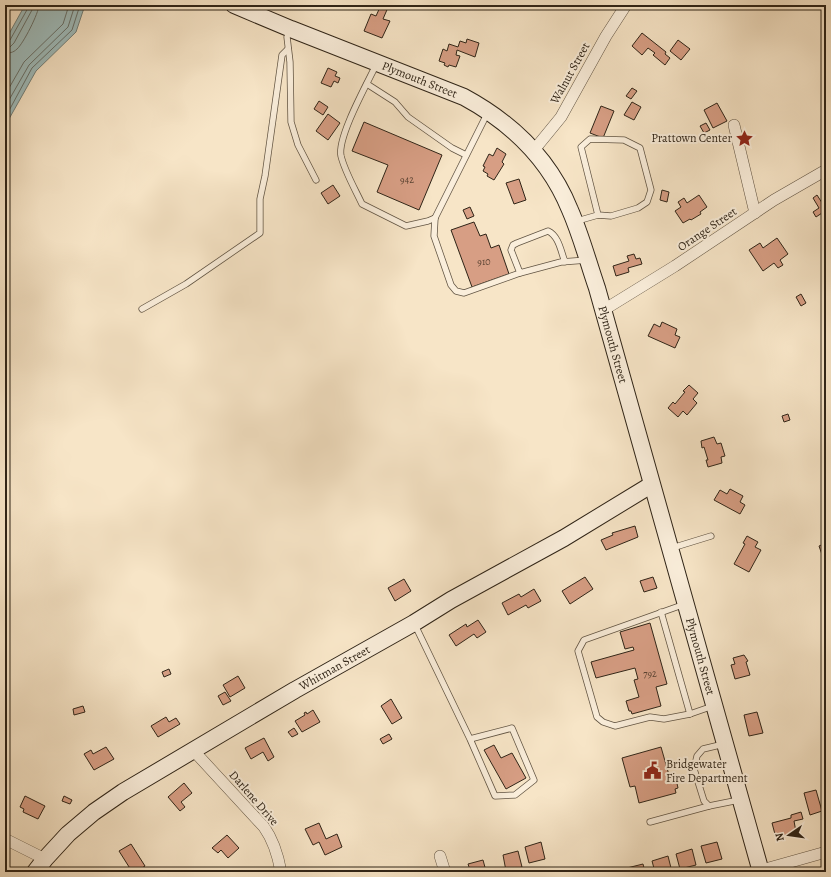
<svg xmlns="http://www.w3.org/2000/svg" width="831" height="877" font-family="Alegreya,serif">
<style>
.water{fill:#9fbdbd;stroke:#72807b}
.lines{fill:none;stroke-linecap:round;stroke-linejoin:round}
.shore{stroke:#67706a;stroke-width:1}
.building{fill:#d79e84;stroke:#2f2417}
.lane-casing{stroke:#615443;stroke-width:7}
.street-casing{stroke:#615443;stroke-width:12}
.secondary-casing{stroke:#2f2417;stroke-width:18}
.lane{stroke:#faeedb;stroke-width:5.5}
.street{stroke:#faeedb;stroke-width:11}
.secondary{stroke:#faeedb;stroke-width:16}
.labels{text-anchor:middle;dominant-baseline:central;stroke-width:4;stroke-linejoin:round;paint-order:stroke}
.number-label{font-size:10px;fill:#594232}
.street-label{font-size:12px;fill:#2f2417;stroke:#faeedb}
.poi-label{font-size:12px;fill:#2f2417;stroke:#faeedb;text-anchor:end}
</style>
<rect width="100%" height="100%" fill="#f7e5c7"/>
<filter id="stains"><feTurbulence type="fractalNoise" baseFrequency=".005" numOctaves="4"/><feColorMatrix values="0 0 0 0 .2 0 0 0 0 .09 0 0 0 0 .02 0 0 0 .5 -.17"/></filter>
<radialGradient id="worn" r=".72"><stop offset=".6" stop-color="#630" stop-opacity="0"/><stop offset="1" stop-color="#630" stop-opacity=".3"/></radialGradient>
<polygon class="water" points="25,5 85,5 76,32 36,71 5,126 5,41"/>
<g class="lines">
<g class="shore">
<polyline points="5,42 10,40 28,8 28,5"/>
<polyline points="5,47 10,47 14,43 32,10 33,5"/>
<path d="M 5,53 C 9,53 13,53 17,49 C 23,44 39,13 39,5"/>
<polyline points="5,95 24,62 63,24 69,5"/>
<polyline points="5,107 29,65 68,27 75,5"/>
<polyline points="5,118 32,68 72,30 80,5"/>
</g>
</g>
<g class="building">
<polygon points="381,5 389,5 383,19 390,21 382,38 364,31 371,14 376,16"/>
<polygon points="642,33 666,52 665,54 670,58 665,65 653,55 655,53 648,48 642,55 632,46"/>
<polygon points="467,39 479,43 475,57 457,50 456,55 460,56 456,67 449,65 448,67 444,65 445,63 439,61 443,49 447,51 449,44 458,47 460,41 466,43"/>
<polygon points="678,40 690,49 681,60 670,51"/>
<polygon points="328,68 337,72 335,76 340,78 338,83 334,81 331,87 321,83"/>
<polygon points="632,88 637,91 631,99 626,96"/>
<polygon points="319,101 328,107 323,115 314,109"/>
<polygon points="632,102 641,107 634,120 624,115"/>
<polygon points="717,103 727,121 713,128 704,110"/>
<polygon points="601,106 614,111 603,138 590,133"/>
<polygon points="328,114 340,123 328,140 316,131"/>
<polygon points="364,122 442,155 419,210 377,192 388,165 352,151"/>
<polygon points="706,123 710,130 704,133 700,126"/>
<polygon points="497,148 506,154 502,162 504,164 494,180 487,176 488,174 483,171 485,167 483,166 489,154 493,156"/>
<polygon points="519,179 526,200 514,204 506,183"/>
<polygon points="333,185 340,196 328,204 321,193"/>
<polygon points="662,190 669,192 667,202 660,200"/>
<polygon points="699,195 707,207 700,212 701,214 691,220 690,219 683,223 675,211 681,207 678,202 684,198 687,203"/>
<polygon points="817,195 826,209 826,217 824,218 822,213 816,217 813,212 819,208 813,198"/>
<polygon points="470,207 474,216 467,219 463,210"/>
<polygon points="474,222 480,236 486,234 491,248 499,245 509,274 472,287 451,230"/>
<polygon points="777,238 788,254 780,260 783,265 778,268 774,263 763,271 749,250 760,243 763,248"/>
<polygon points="634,254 636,259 640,258 642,264 628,268 629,272 616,276 613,266 629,261 627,256"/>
<polygon points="801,294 806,303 801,306 796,297"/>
<polygon points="662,322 677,329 675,335 680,337 675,348 648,336 654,324 660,327"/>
<polygon points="689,385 698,393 693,399 697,403 687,415 683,411 678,417 668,408 673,402 675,404 685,392 683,391"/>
<polygon points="788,414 790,420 784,422 782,416"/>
<polygon points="714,437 717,444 721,443 725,456 721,457 722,463 708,467 706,460 708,460 704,447 702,448 701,441"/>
<polygon points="730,489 743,496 740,502 745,505 740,514 714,500 720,490 727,494"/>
<polygon points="635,526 638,537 606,550 601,540 613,535 612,533"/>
<polygon points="747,536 758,542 755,547 761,550 749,572 734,564 745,544 743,543"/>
<polygon points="826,543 826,566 819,546"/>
<polygon points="585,577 593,589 570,604 562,591"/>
<polygon points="653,577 657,588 644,592 640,581"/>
<polygon points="404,579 411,591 395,601 388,588"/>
<polygon points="534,589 541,601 528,608 526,605 508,615 502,603 519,594 521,597"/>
<polygon points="478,620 486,632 477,638 474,634 456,646 449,635 466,624 467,627"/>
<polygon points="650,623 667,684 656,687 661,706 632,714 631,711 629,711 626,701 639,697 634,680 638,679 635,668 596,678 591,662 634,650 633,647 625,649 620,632"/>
<polygon points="744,655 748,661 746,662 750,675 735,679 731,665 735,664 733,658"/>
<polygon points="169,669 171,674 164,677 162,672"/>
<polygon points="238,676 245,688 230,697 223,685"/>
<polygon points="225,692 231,701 223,705 218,696"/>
<polygon points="391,699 402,718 392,724 381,706"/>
<polygon points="83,706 85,712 74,715 73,709"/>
<polygon points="313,710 320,722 302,732 295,721 305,715 304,713 306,712 307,714"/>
<polygon points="757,712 763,733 749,736 744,715"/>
<polygon points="166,717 169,722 176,718 180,724 158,737 151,726"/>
<polygon points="294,728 298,734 292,737 288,732"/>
<polygon points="389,734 392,739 383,744 380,739"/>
<polygon points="264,738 274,757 268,761 263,752 251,759 245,748"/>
<polygon points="494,745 501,758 512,753 526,778 506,789 484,750"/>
<polygon points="106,747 114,759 94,770 84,754 91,750 93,754"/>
<polygon points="661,747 669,775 671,775 673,780 676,779 678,788 675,789 676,793 639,803 635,786 630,787 622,758"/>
<polygon points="184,783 192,793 181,802 185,807 180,811 168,797"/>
<polygon points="816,790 822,811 810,815 804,793"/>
<polygon points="25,796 45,806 38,819 23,812 24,809 20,807"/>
<polygon points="64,796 72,800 70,804 62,801"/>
<polygon points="801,812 803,819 794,821 796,832 776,838 772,823 791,818 791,815"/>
<polygon points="319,823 326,839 337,834 342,847 325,855 319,842 313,845 305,829"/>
<polygon points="227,835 239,848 228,858 221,850 218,853 212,848"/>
<polygon points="541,842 545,859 529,863 525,847"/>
<polygon points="717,842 722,859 706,863 701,846"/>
<polygon points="131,844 145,866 137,871 134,868 131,870 119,851"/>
<polygon points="692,849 696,865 680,869 676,854"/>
<polygon points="518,851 522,867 506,871 503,855"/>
<polygon points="668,856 672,872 655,872 652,861"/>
<polygon points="483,860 486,871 489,871 489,872 472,872 471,869 470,870 468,864"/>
<polygon points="643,864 645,872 628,872 627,868"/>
</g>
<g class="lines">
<defs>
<g id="lane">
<polyline points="290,31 287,37 290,62 291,122 298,145 316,180"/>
<path d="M 377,63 C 368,82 337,137 341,156 C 345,172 355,189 362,204 L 406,226 L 428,221 L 435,218"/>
<polyline points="367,84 395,102 408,117 452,148 466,155"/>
<polyline points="488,112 435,218 434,236 451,285 456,291 464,293 520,273"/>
<polyline points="577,221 598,215 581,147 590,139 624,140 640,148 651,190 647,202 638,208 611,216 598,215"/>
<path d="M 565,262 C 561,252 559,236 548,231 L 517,243 L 513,245 L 511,250 L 520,273 L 561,262 L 587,260"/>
<polyline points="142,309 186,284 260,233 260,199 265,176 282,55 288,49"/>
<polyline points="672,548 711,536"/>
<polyline points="685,604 584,640 578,651 597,717 603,722 615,726 650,717 664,719 690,714 713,706"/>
<polyline points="661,612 690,714"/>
<polyline points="415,625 470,739 495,796 515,795 534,780 512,728 470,739"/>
<polyline points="724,744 703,749 697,756 694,769 704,801 709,806 739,800"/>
<polyline points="650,822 709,806"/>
</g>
<g id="street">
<polyline points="734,125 755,213"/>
<polyline points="534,150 561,117 606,36 626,5"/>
<polyline points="602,311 675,266 774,200 826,170"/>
<path d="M 193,750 L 264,827 C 274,841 278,855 281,872"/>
<polyline points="5,839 45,859"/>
<polyline points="440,856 445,872"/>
<polyline points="755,872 826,852"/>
</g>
<g id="secondary">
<path id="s1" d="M 234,5 L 291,29 L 464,97 C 512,123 549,158 570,210 C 581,235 588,262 597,288 L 761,872"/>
<path id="s2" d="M 35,872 L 45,859 L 68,834 L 94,812 L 123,792 L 295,690 L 414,623 L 451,600 L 564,538 L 651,485"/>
</g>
</defs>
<use href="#lane" class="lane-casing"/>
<use href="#street" class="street-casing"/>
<use href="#secondary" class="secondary-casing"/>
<use href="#lane" class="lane"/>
<use href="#street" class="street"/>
<use href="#secondary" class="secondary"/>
</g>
<defs>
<symbol id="sight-bare" viewBox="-9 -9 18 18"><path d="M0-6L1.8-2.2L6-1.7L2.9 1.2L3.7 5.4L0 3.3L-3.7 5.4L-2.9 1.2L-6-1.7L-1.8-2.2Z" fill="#8f2418" stroke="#faeedb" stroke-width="2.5" paint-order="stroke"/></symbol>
<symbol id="civic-bare" viewBox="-9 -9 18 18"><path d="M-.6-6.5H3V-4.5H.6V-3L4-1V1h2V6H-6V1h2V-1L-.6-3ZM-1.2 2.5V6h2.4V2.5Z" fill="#8f2418" stroke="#faeedb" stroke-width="2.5" paint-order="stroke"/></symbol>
</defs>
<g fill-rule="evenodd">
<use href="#sight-bare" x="732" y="126" width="25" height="25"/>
<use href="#civic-bare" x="640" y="758" width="25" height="25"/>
</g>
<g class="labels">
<g class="number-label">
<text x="407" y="179">942</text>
<text x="484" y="261">910</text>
<text x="650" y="673">792</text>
</g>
<g class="street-label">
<text transform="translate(570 73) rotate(-61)">Walnut Street</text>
<text stroke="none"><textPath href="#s1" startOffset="200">Plymouth Street</textPath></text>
<text transform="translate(707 229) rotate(-34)">Orange Street</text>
<text stroke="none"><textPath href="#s1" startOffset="547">Plymouth Street</textPath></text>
<text stroke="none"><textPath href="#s1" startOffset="871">Plymouth Street</textPath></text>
<text stroke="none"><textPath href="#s2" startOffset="365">Whitman Street</textPath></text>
<text transform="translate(254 798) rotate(49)">Darlene Drive</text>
</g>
<g class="poi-label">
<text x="732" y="138">Prattown Center</text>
<text x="666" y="764" text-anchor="start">Bridgewater<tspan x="666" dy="14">Fire Department</tspan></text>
</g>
</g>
<rect width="831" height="877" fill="none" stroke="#f7e5c7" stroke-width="20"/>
<rect x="6" y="6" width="819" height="865" fill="none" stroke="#2f2417" stroke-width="2"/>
<rect x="10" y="10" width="811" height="857" fill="none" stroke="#2f2417"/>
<g transform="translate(789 835) rotate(257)" stroke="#faeedb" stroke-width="3" paint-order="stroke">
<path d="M0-3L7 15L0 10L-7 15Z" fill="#2f2417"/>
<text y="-6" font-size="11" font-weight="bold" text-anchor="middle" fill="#2f2417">N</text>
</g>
<rect width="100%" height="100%" filter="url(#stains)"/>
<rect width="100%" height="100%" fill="url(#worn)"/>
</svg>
